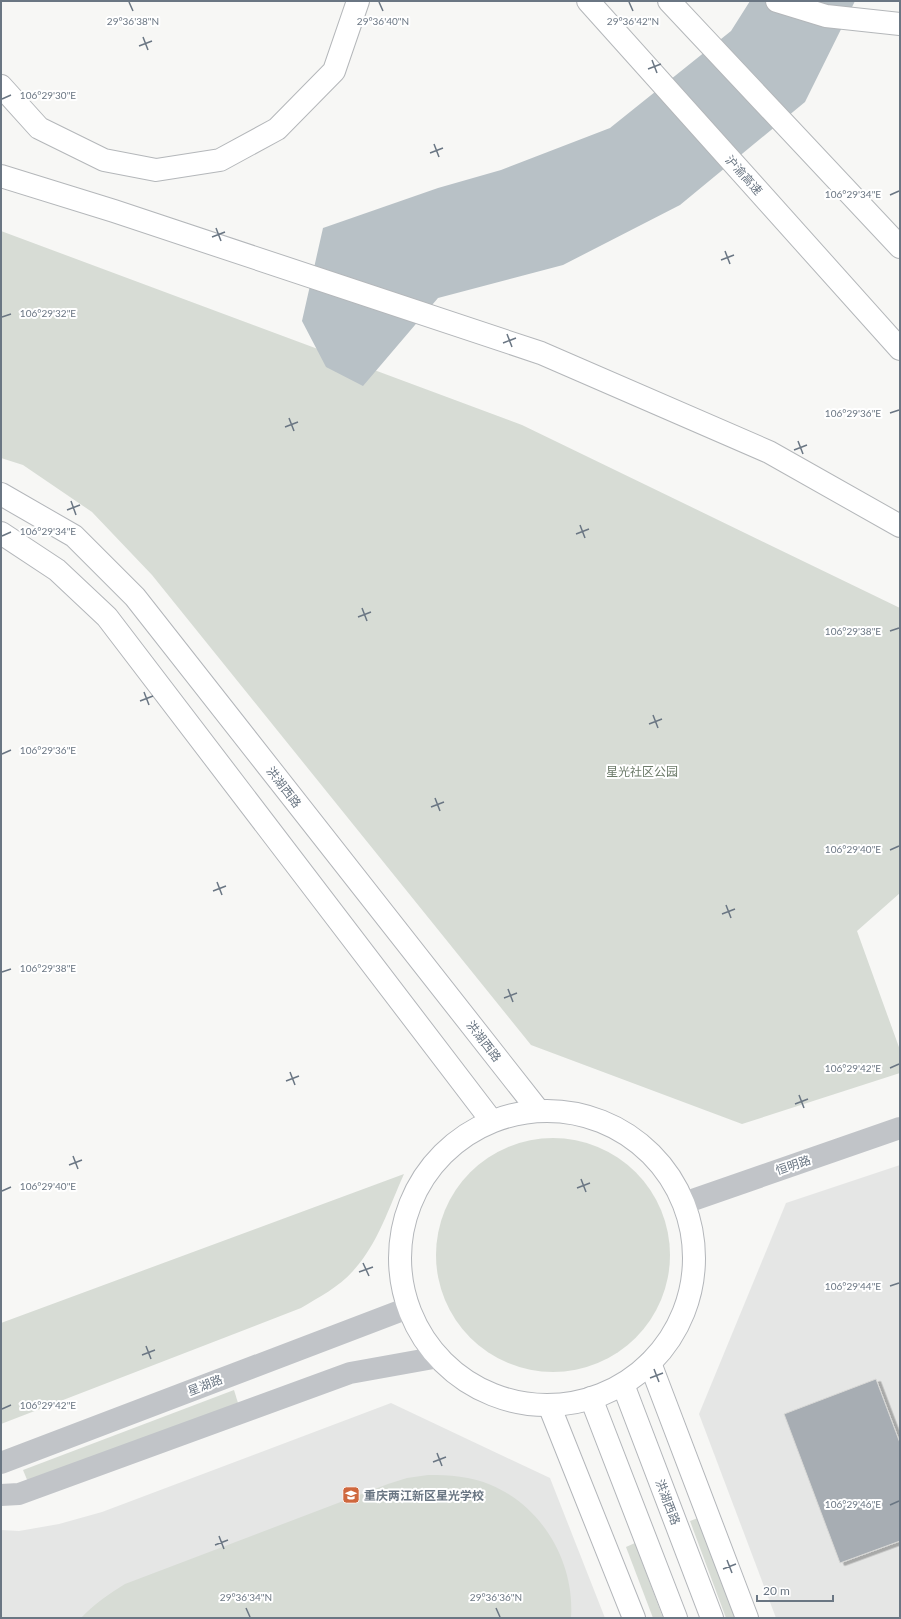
<svg xmlns="http://www.w3.org/2000/svg" width="901" height="1619" font-family="Lato,'Noto Sans SC',sans-serif">
<style>
.built{fill:#e5e6e5}
.green{fill:#d7dcd5}
.water{fill:#b8c1c6}
.building{fill:#a7adb3;stroke:#d9d9d7;filter:url(#shadow)}
.lines{fill:none;stroke-linecap:round;stroke-linejoin:round}
.major-casing{stroke:#b3b6ba;stroke-width:24}
.highway-casing{stroke:#b4b7ba;stroke-width:24}
.minor{stroke:#c1c4c8;stroke-width:22}
.major{stroke:#fff;stroke-width:22}
.highway{stroke:#fff;stroke-width:22}
.ticks{fill:none;stroke:#6a7683;stroke-width:1.5}
.labels{text-anchor:middle;dominant-baseline:central;stroke-width:4;stroke-linejoin:round;paint-order:stroke}
.street-label{font-size:12px;fill:#6a7683;stroke:#fff}
.park-label{font-size:12px;fill:#6b7a68;stroke:#fff}
.poi-label{font-size:12px;font-weight:bold;fill:#6a7683;stroke:#fff;text-anchor:start}
.ticks-label{font-size:10px;text-anchor:middle;fill:#6a7683;stroke:#fff;stroke-width:4;stroke-linejoin:round;paint-order:stroke}
</style>
<defs>
<filter id="shadow"><feDropShadow dx="4.5" dy="2.5" stdDeviation="0" flood-color="#0004"/></filter>
</defs>
<rect width="100%" height="100%" fill="#f7f7f5"/>
<g class="built">
<polygon points="900,1165 900,1618 776,1618 699,1414 786,1203"/>
<polygon points="391,1403 550,1478 605,1618 1,1618 1,1530 19,1531 59,1524 102,1512"/>
</g>
<g class="green">
<polygon points="1,231 522,425 900,608 900,893 857,931 900,1050 900,1073 742,1124 531,1045 152,575 92,512 23,465 1,458"/>
<circle cx="553" cy="1255" r="117"/>
<path d="M 404,1174 C 389,1207 378,1244 353,1271 C 339,1287 319,1297 301,1308 L 1,1424 L 1,1323 Z"/>
<polygon points="234,1390 238,1403 28,1482 23,1470"/>
<path d="M 428,1475 C 449,1475 471,1476 491,1485 C 543,1507 575,1563 571,1618 L 81,1618 C 94,1604 109,1594 125,1584 L 388,1484 L 407,1478 Z"/>
<polygon points="698,1518 735,1618 726,1618 690,1521"/>
<polygon points="635,1543 663,1618 653,1618 626,1547"/>
</g>
<polygon class="water" points="750,1 855,1 805,102 680,205 563,265 438,298 363,386 326,367 302,321 323,228 438,188 501,170 610,128 731,31"/>
<polygon class="building" points="876,1379 900,1443 900,1541 840,1563 784,1414"/>
<g class="lines">
<defs>
<g id="major">
<polyline points="1,494 74,536 135,597 538,1110"/>
<polyline points="1,533 57,570 107,617 491,1120"/>
<circle cx="547" cy="1258" r="147"/>
<polyline points="650,1363 747,1618"/>
<polyline points="624,1387 712,1618"/>
<polyline points="591,1398 676,1618"/>
<polyline points="549,1405 634,1618"/>
</g>
<g id="highway">
<polyline points="588,1 900,349"/>
<polyline points="669,1 900,247"/>
<polyline points="777,1 826,16 900,24"/>
<polyline points="1,86 39,128 104,160 156,170 220,160 277,129 334,71 358,1"/>
<polyline points="1,176 114,211 541,353 769,452 900,526"/>
</g>
</defs>
<use href="#major" class="major-casing"/>
<use href="#highway" class="highway-casing"/>
<g class="minor">
<polyline points="687,1202 900,1128"/>
<polyline points="1,1463 408,1308"/>
<polyline points="1,1495 19,1494 350,1373 439,1357"/>
</g>
<use href="#major" class="major"/>
<use href="#highway" class="highway"/>
</g>
<path class="ticks" d="M 129,2 L 133,11M 379,2 L 383,11M 629,2 L 633,11M 143,37 L 148,50M 139,46 L 152,41M 652,60 L 657,73M 648,69 L 661,64M 2,99 L 11,95M 434,144 L 439,157M 430,153 L 443,148M 890,195 L 899,191M 216,228 L 221,241M 212,237 L 225,232M 725,251 L 730,264M 721,260 L 734,255M 2,317 L 11,314M 507,334 L 512,347M 503,343 L 516,338M 890,413 L 899,410M 289,418 L 294,431M 285,427 L 298,422M 798,441 L 803,454M 794,450 L 807,445M 71,501 L 76,515M 67,510 L 80,505M 580,525 L 585,538M 576,534 L 589,529M 2,536 L 11,532M 362,608 L 367,621M 358,617 L 371,612M 890,631 L 899,628M 144,692 L 149,705M 140,701 L 153,696M 653,715 L 658,728M 649,724 L 662,719M 2,754 L 11,750M 435,798 L 440,811M 431,807 L 444,802M 890,850 L 899,846M 217,882 L 222,895M 213,891 L 226,886M 726,905 L 731,918M 722,914 L 735,909M 2,972 L 11,969M 508,989 L 513,1002M 504,998 L 517,993M 890,1068 L 899,1064M 290,1072 L 295,1085M 286,1081 L 299,1076M 799,1095 L 804,1108M 795,1104 L 808,1099M 73,1156 L 78,1169M 69,1165 L 82,1160M 581,1179 L 586,1192M 577,1188 L 590,1183M 2,1191 L 11,1187M 363,1263 L 369,1276M 359,1272 L 373,1267M 890,1286 L 899,1283M 146,1346 L 151,1359M 142,1355 L 155,1350M 654,1369 L 659,1382M 650,1378 L 663,1373M 2,1409 L 11,1405M 437,1453 L 442,1466M 433,1462 L 446,1457M 890,1505 L 899,1501M 219,1536 L 224,1549M 215,1545 L 228,1540M 727,1560 L 732,1573M 723,1569 L 736,1564M 246,1608 L 250,1617M 496,1608 L 500,1617"/>
<defs>
<symbol id="school-square" viewBox="-11 -11 22 22"><rect x="-9" y="-9" width="18" height="18" rx="4" fill="#cf673d" stroke="#fff"/><path d="M0-5L7-2L0 1L-7-2ZM-4 1L0 2.5L4 1V4Q0 6-4 4Z" fill="#fff"/></symbol>
</defs>
<g fill-rule="evenodd">
<use href="#school-square" x="341" y="1485" width="20" height="20"/>
</g>
<g class="labels">
<g class="street-label">
<text transform="translate(744 175) rotate(48)">沪渝高速</text>
<text transform="translate(284 787) rotate(52)">洪湖西路</text>
<text transform="translate(484 1041) rotate(52)">洪湖西路</text>
<text transform="translate(793 1165) rotate(-19)">恒明路</text>
<text transform="translate(205 1385) rotate(-21)">星湖路</text>
<text transform="translate(668 1502) rotate(69)">洪湖西路</text>
</g>
<g class="park-label">
<text x="642" y="771">星光社区公园</text>
</g>
<g class="poi-label">
<text x="364" y="1495">重庆两江新区星光学校</text>
</g>
</g>
<g class="ticks-label">
<text x="383" y="25">29°36'40"N</text>
<text x="133" y="25">29°36'38"N</text>
<text x="633" y="25">29°36'42"N</text>
<text x="48" y="99">106°29'30"E</text>
<text x="853" y="198">106°29'34"E</text>
<text x="48" y="317">106°29'32"E</text>
<text x="853" y="417">106°29'36"E</text>
<text x="48" y="535">106°29'34"E</text>
<text x="853" y="635">106°29'38"E</text>
<text x="48" y="754">106°29'36"E</text>
<text x="853" y="853">106°29'40"E</text>
<text x="48" y="972">106°29'38"E</text>
<text x="853" y="1072">106°29'42"E</text>
<text x="48" y="1190">106°29'40"E</text>
<text x="853" y="1290">106°29'44"E</text>
<text x="48" y="1409">106°29'42"E</text>
<text x="853" y="1508">106°29'46"E</text>
<text x="246" y="1601">29°36'34"N</text>
<text x="496" y="1601">29°36'36"N</text>
</g>
<rect width="901" height="1619" fill="none" stroke="#6a7683" stroke-width="4"/>
<path d="M757 1595v6h76v-6" fill="none" stroke="#6a7683" stroke-width="2"/>
<text x="763" y="1595" font-size="12" fill="#6a7683" stroke="#ffffff" stroke-width="3" paint-order="stroke">20 m</text>
</svg>
